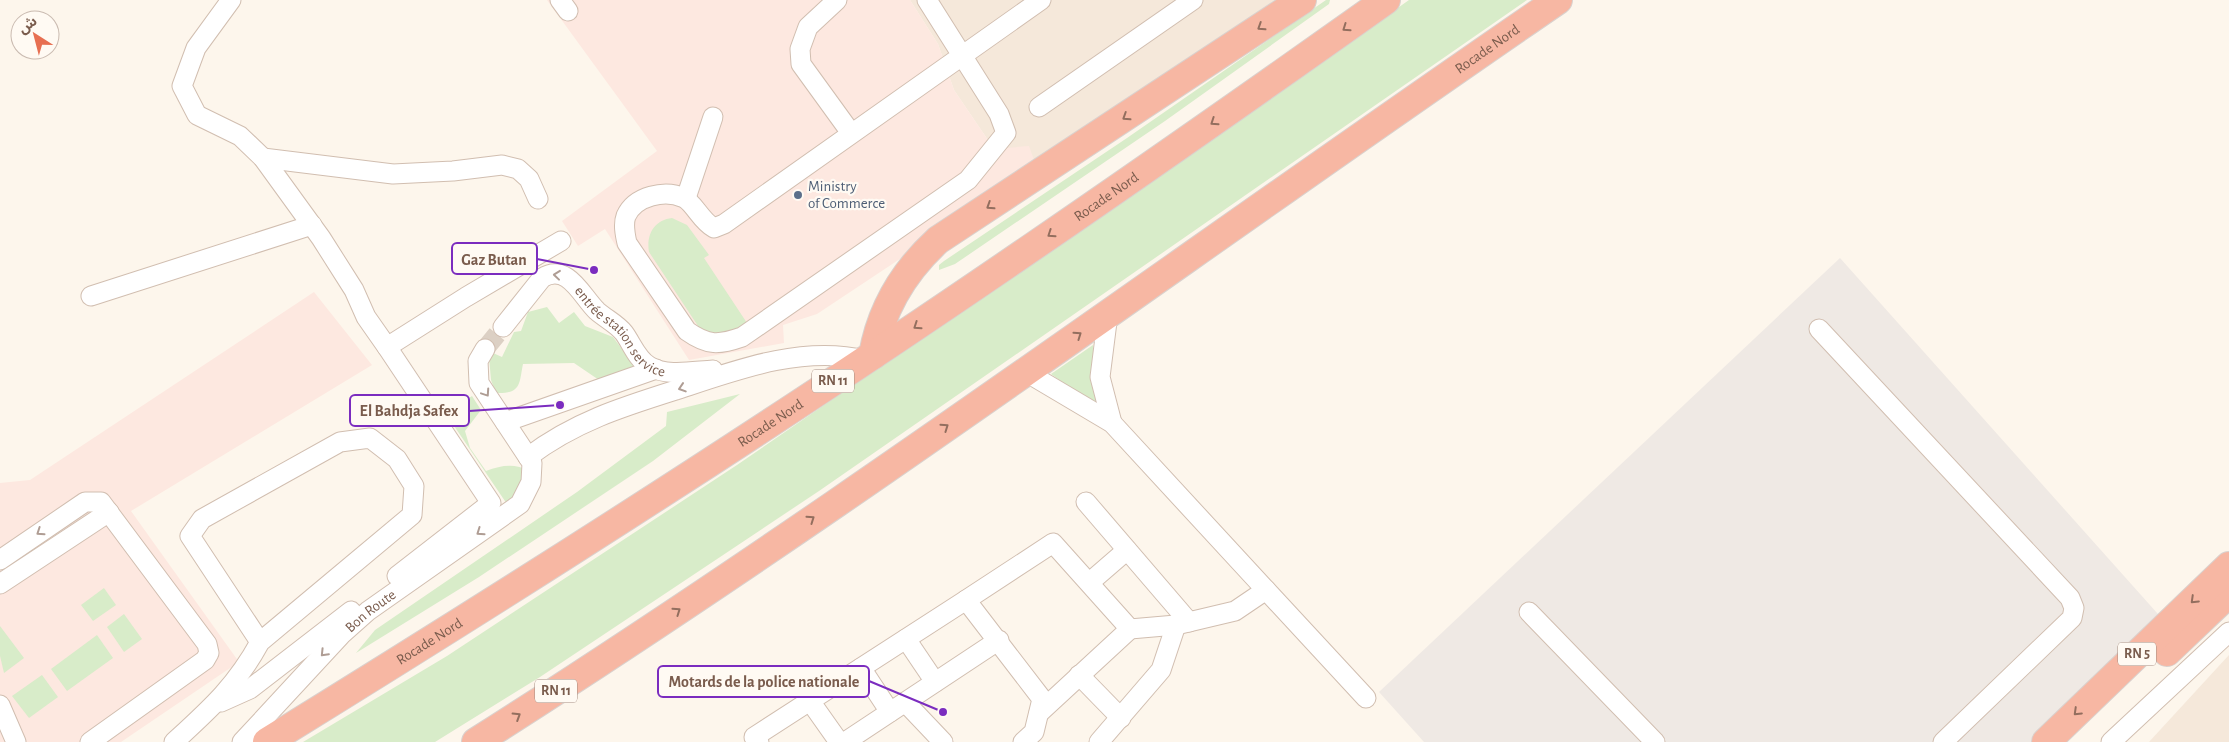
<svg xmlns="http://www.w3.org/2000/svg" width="2229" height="742" font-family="'Alegreya Sans','Noto Sans Arabic',sans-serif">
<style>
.residential{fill:#f5e8da}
.commercial{fill:#fde8e0}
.industrial{fill:#efe9e4}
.green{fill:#d8ecc9}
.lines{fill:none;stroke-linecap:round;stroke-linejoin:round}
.minor-tunnel{stroke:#dcd0c4;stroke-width:19;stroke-dasharray:19 9;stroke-linecap:butt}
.minor-casing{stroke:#d1beb0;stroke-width:21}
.highway-casing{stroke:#dad1cd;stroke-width:30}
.minor{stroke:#fff;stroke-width:19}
.highway{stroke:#f7b7a3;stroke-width:28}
.oneway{stroke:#936e5e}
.oneway2{stroke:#af9d94}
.service-dot{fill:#5c6f8a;stroke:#fffaf3;stroke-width:2}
.labels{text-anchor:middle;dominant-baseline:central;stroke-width:4.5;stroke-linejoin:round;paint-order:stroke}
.shield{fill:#fffaf3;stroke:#a28b7f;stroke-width:1}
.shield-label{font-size:14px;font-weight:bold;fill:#7a5c4d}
.street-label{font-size:15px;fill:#7a5c4d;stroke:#fffaf3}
.service-label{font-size:15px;fill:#4e5e75;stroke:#fffaf3;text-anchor:start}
.leader{fill:none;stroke:#7b2cbf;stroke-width:2}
.callout-dot{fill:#7b2cbf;stroke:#fffaf3;stroke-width:2}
.callout{fill:#fffaf3;stroke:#7b2cbf;stroke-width:2}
.callout-label{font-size:16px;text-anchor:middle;font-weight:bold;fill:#7a5c4d}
</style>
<rect width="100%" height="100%" fill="#fdf6ec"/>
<g class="residential">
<polygon points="910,0 1282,0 1037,168 994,149 954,90 938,44"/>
<polygon points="2229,655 2229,742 2149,742"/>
</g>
<g class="commercial">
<polygon points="547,0 910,0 938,44 954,90 994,149 1029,146 1037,168 817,314 783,325 784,343 689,360 605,229 578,246 562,221 657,151"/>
<polygon points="314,292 372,365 131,511 239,662 121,742 0,742 0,483 30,480"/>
</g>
<polygon class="industrial" points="1840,258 2166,623 2039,742 1424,742 1379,692"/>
<g class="green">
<polygon points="1326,0 1330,0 1329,4 1165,121 955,264 939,270 939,265 944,261 1127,138"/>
<polygon points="1409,0 1527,0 819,491 540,677 435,742 303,742 447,656 737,465 1236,122"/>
<path d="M 672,218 L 687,225 L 709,255 L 704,258 L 747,323 L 723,338 L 700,329 L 649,252 C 646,235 654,220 672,218 Z"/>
<path d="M 547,307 L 559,323 L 574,312 L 585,326 L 613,337 L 639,372 L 599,380 L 574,363 L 523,364 C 519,383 522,394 496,393 L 491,380 L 489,357 L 493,353 L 502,357 L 514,332 L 521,331 L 528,312 Z"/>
<polygon points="1093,345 1098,408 1051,374"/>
<polygon points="740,394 653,461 479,577 356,653 375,630 577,492 666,426 667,412"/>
<path d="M 472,396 L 481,410 L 465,431 L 470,448 L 486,471 C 502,465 514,463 530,471 L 511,510 L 446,414 Z"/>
<polygon points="104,588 116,605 93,621 81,605"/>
<polygon points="124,614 142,639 124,652 107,627"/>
<polygon points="0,626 24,658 4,673 0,656"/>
<polygon points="97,635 113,658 67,691 51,669"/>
<polygon points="42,675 58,697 29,718 12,696"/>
</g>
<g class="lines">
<polyline class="minor-tunnel" points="485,349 503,327"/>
<defs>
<g id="minor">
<polyline points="231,0 196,48 182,86 197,115 240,136 263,158 321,238 354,290 366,317 387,347 466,297 561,241"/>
<polyline points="560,0 568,11"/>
<polyline points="837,0 808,27 800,49 801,64 851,133"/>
<path d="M 927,0 L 999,114 L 1006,133 L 968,180 L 742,337 C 719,345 708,346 687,331 L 627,243 C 625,234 623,224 626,216 C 635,196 665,189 684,198 C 694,203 701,221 714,228 L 724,224 L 1041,0"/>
<polyline points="1039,107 1193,0"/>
<polyline points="263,158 393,174 453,171 502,165 518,169 529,179 538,199"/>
<polyline points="686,198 713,117"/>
<polyline points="91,296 312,225"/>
<polyline points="1108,314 1100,377 1112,423"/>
<path id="s1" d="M 503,327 L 542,278 C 568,262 582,297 597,311 C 606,319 617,324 624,333 C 632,344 637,359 649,366 C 666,377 694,371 713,370"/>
<polyline points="1819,329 2070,598 2074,608 2072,618 1943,742"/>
<polyline points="387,347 491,503 397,576"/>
<polyline points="1026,372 1112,423 1266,590"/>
<polyline points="505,422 656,369"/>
<path d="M 528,457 C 574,422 622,407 676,390 C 736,370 802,345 865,360"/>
<polyline points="1086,502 1189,622"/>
<polyline points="0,560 85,502 101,502 207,644 209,653 205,660 90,742"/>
<polyline points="1090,582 1127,550"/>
<polyline points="0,584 109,512"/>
<polyline points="1529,612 1655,742"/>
<polyline points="906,639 935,682"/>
<polyline points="861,668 890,712"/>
<polyline points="1079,675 1121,718"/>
<polyline points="810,701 839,742"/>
<polyline points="221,702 250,689 351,611"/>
<polyline points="905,702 943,742"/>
<polyline points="0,705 16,742"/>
<polyline points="1039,713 1130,629"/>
<path d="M 174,742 C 210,709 236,686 260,642 L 412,515 L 414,486 L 397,459 L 370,438 L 340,442 L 202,519 L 190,536 L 260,642"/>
<path id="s2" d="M 242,742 L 341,635 L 368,611 L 520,504 L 531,482 L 532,463 L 479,383 L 478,361 L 485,349"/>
<polyline points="759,742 754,737 966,600"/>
<polyline points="845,742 999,640"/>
<polyline points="1023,742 1034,732 1042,699 966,600 1053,543 1130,629 1176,625 1235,611 1266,590 1366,698"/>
<polyline points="1099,742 1161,670 1176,625"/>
<polyline points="2111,742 2229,632"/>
</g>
<g id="highway">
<path d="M 873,355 C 881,309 903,272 938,240 L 1302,0"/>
<polyline points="2167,652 2229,593"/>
<path id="s3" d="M 267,742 C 447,631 626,518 802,402 C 1000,272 1193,137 1386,0"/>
<path id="s4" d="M 476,742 C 845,508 1197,247 1558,0"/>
<polyline points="2046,742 2229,566"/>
</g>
</defs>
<use href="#minor" class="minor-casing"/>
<use href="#highway" class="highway-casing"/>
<use href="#minor" class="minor"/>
<use href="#highway" class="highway"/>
</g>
<defs><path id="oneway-chevron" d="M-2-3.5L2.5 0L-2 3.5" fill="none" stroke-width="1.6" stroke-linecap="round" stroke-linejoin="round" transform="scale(1.25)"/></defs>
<g class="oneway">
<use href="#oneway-chevron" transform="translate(1261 27) rotate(147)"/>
<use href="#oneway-chevron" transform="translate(1346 28) rotate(145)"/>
<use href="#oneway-chevron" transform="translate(1126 117) rotate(147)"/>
<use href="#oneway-chevron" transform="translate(1214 122) rotate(146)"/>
<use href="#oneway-chevron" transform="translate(990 206) rotate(147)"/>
<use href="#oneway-chevron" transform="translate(1051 234) rotate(146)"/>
<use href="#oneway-chevron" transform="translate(917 326) rotate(146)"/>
<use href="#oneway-chevron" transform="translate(1078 335) rotate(-35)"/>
<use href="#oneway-chevron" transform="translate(945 427) rotate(-35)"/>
<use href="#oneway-chevron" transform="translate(811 519) rotate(-35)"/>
<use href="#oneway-chevron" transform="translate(2194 600) rotate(136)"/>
<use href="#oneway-chevron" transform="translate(677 611) rotate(-35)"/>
<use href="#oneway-chevron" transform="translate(2077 712) rotate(136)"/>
<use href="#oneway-chevron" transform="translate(517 716) rotate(-32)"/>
</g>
<g class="oneway2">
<use href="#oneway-chevron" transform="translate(557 275) rotate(-174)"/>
<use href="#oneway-chevron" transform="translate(682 388) rotate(162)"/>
<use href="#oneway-chevron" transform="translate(486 393) rotate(56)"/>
<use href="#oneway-chevron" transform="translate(40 532) rotate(146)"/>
<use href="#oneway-chevron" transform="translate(480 532) rotate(145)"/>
<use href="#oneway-chevron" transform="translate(324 653) rotate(134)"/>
</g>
<circle class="service-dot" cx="798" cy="195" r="5"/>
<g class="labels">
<g class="shield">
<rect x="812" y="369.5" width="42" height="23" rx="4"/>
<rect x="2118" y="642.5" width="38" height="23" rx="4"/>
<rect x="535" y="679.5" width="42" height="23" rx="4"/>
</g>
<g class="shield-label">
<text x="833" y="381">RN 11</text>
<text x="2137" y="654">RN 5</text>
<text x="556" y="691">RN 11</text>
</g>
<g class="street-label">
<text stroke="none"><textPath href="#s4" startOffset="1226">Rocade Nord</textPath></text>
<text stroke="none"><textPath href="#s3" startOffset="1001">Rocade Nord</textPath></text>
<text stroke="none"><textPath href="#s1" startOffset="166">entrée station service</textPath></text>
<text stroke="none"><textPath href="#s3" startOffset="596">Rocade Nord</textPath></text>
<text stroke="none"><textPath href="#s2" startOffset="184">Bon Route</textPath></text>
<text stroke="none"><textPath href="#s3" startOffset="191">Rocade Nord</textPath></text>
</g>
<g class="service-label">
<text x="808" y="186">Ministry<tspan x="808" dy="17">of Commerce</tspan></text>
</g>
</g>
<path class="leader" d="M594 270L537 259M560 405L469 411M943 712L869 681"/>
<g class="callout-dot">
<circle cx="594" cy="270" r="5"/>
<circle cx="560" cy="405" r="5"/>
<circle cx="943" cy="712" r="5"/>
</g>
<g class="callout">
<rect x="452" y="243" width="85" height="31" rx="5"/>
<rect x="350" y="395" width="119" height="31" rx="5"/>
<rect x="658" y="666" width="211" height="31" rx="5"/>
</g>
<g class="callout-label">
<text x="494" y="265">Gaz Butan</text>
<text x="409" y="416">El Bahdja Safex</text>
<text x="764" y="687">Motards de la police nationale</text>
</g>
<g transform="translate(35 35) rotate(324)"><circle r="24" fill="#fffaf3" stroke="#cabbb1"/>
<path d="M0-4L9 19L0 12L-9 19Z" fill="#e76f51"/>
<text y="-8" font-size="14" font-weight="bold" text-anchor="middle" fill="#7a5c4d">ش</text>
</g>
</svg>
